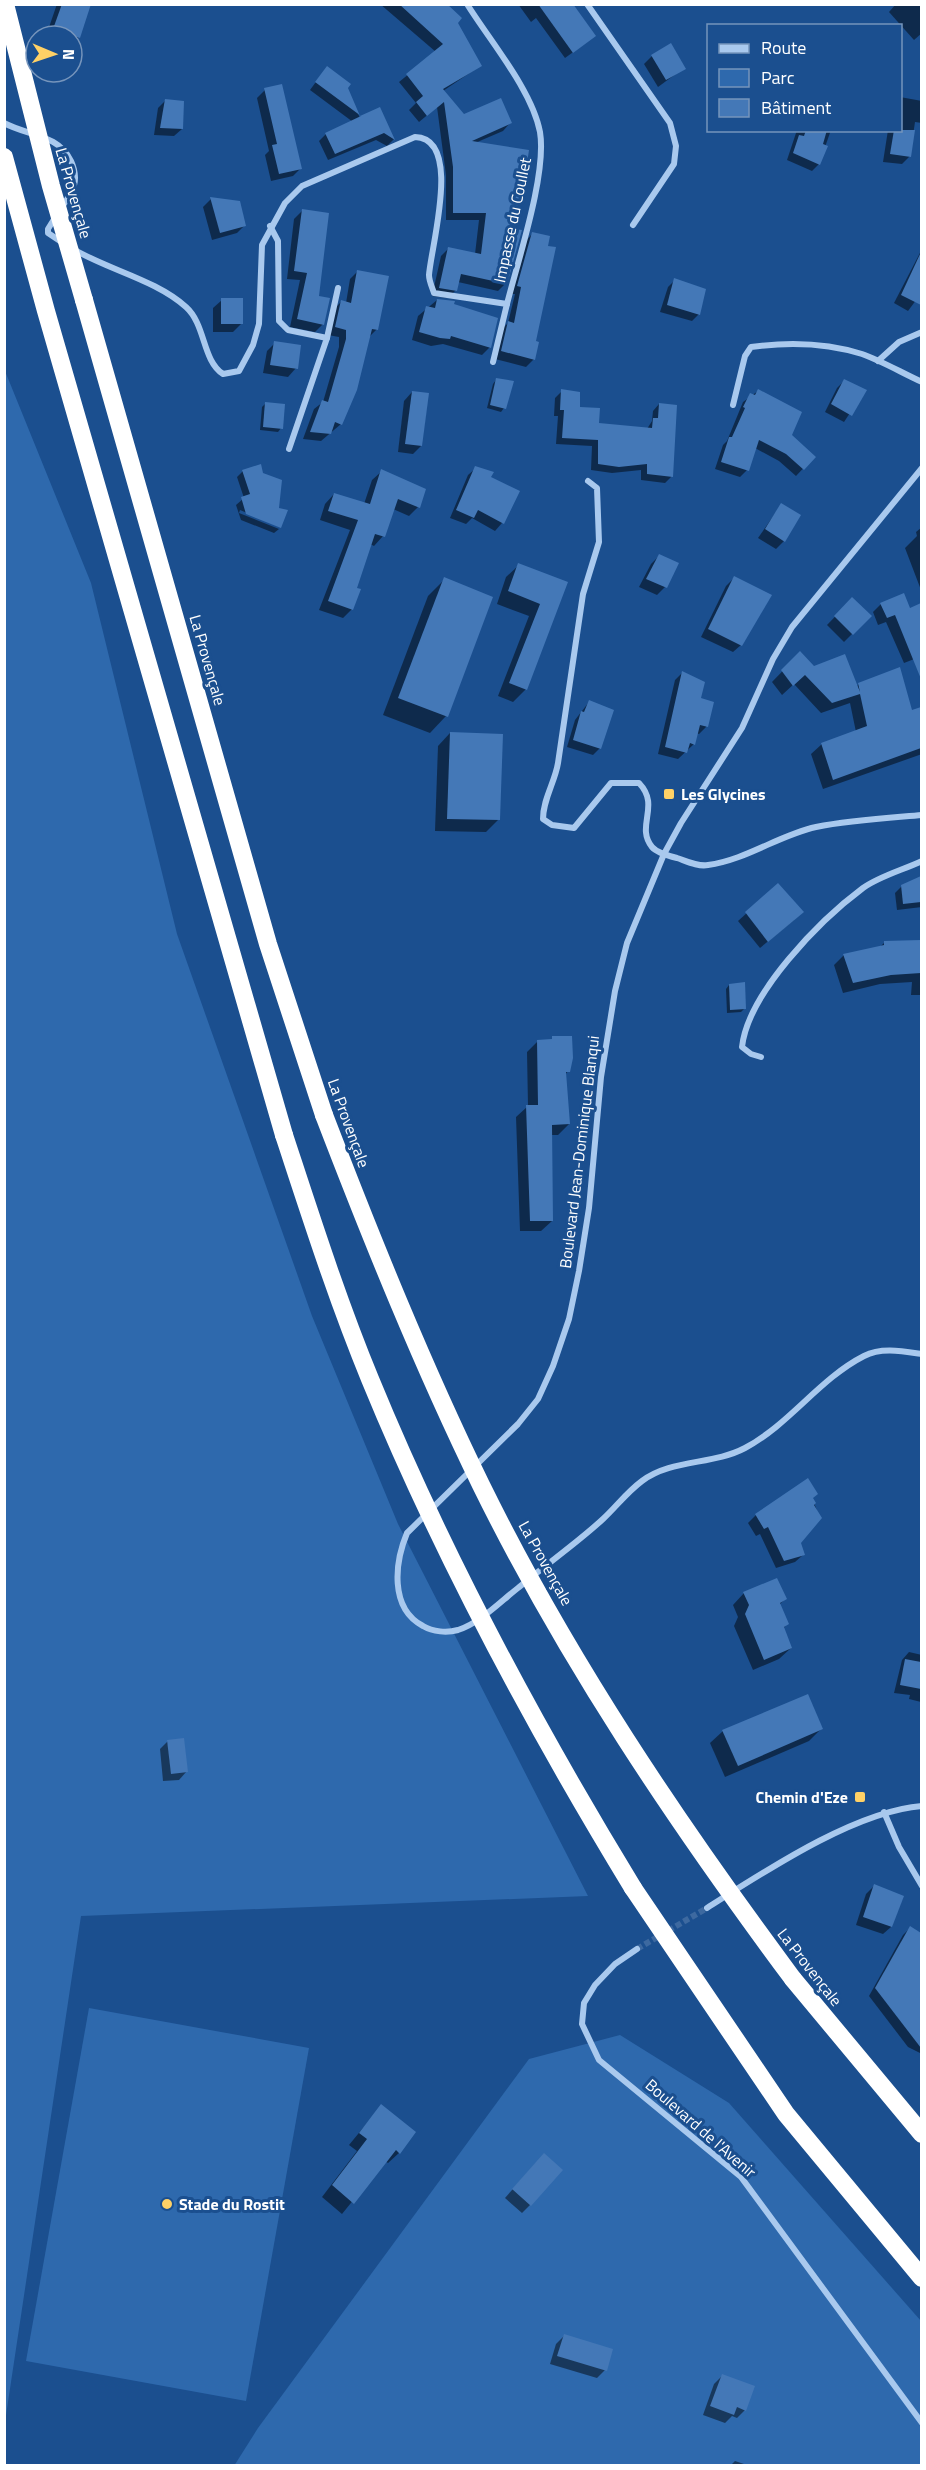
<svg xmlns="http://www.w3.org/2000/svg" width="926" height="2470" font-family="'Titillium Web',sans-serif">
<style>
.green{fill:#2e69ad}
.shadow{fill:#0007}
.building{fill:#4478b7}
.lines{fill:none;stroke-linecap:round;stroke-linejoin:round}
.street-tunnel{stroke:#3d69a0;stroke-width:6;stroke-dasharray:6 3;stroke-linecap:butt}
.street{stroke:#a9c9ee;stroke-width:6}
.highway{stroke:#fff;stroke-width:18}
.highway-bridge{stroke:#fff;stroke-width:18}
.poi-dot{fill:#ffd166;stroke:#1b4f8f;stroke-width:2}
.labels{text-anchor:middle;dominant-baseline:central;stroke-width:6;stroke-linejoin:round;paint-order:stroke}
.street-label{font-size:16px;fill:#fff;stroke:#1b4f8f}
.poi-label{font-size:16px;font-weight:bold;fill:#fff;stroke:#1b4f8f;text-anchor:start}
</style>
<rect width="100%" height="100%" fill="#1b4f8f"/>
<g class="green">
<polygon points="5,371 91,583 177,934 312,1316 398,1524 588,1896 81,1916 5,2422"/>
<polygon points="89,2008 309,2048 246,2401 26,2361"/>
<polygon points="620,2035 729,2103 921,2321 921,2465 234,2466 258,2428 529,2059"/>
</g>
<g class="shadow">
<polygon points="57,4 90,4 78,37 72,44 72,36 46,36"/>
<polygon points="380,4 444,4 480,66 443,91 463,116 510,123 503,131 475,143 524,176 519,180 506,283 498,291 458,282 456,290 448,298 432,296 441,256 449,248 475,254 479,220 446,220 446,175 437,107 419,122 409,110 416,103 399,82 436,52"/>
<polygon points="518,4 557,4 587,42 565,58 536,18 531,22"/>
<polygon points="896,4 922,4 922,33 914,40 889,12"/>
<polygon points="652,56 684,68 658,87 644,64"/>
<polygon points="321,75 346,88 360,118 380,109 394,139 387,146 376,140 328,160 319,141 326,134 353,122 310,90"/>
<polygon points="265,90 301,168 293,176 271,181 265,155 269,151 257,98"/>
<polygon points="900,97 922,101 922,123 915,122 910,156 902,164 883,162 888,130 900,130"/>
<polygon points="165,101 182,129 174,136 154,135 158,108"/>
<polygon points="797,130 831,130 819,164 812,171 787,160"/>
<polygon points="211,199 245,225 237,233 212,240 203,207"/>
<polygon points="302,211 323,324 315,332 290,327 300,280 287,279 294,219"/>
<polygon points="532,234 534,359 526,367 495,359 501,330 508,323 515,294 511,294 525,242"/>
<polygon points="922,249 922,292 908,311 894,303"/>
<polygon points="358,271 377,329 368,338 341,424 321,441 303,439 314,409 323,402 339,347 339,337 328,335 333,310 341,302 346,303 350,279"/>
<polygon points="675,280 699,314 692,321 660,312 668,287"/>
<polygon points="222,300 241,324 233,332 213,332 213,308"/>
<polygon points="437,300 452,305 490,347 482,355 443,344 431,346 412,340 418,316"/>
<polygon points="275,343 296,368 288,377 263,373 267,351"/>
<polygon points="496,380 504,408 501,412 487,408 493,384"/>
<polygon points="844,381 865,390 844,422 825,412 837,388"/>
<polygon points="562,391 597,424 647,429 652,421 653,411 659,404 671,477 665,483 641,480 641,470 612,473 591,470 592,446 556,444 558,416 554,416 555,398"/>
<polygon points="758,391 790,436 814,457 796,476 779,461 755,448 747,470 740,477 715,469 723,445 727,441 743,402"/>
<polygon points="412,392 421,446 413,454 398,452 404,401"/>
<polygon points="266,403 281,428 278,432 260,430 262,407"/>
<polygon points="476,468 489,478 518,492 502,523 495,531 472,518 466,524 450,518 468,475"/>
<polygon points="243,471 278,510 280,527 240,510 239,513 279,529 274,533 241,520 236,505 244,498 237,477"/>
<polygon points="382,471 418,507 409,516 393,509 383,536 374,546 370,544 355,589 352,609 343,618 319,610 350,530 320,520 325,504 334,494 364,504 372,480"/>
<polygon points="781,505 784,541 776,549 758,538"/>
<polygon points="922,527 922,590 921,590 905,548 917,536 916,532"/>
<polygon points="659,556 665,587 657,595 639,587 651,564"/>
<polygon points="519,565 566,583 526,689 513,702 498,696 529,616 497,604 506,577"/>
<polygon points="734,578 741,645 733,652 701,637 726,586"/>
<polygon points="445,579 446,716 430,733 383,715 428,596"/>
<polygon points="852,599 870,616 844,642 827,625"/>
<polygon points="881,604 909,610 918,607 922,615 922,656 904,663 886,622 878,625 873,612"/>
<polygon points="800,653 814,668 856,687 859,684 911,712 922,708 922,754 823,789 811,754 822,744 856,732 850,703 821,713 794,684 782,695 772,682"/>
<polygon points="682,673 699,699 712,703 706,727 699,734 696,733 694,744 678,759 658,754 675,680"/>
<polygon points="589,702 600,748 593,755 567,747 575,720"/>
<polygon points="450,733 498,820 486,832 435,831 438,746"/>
<polygon points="922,878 922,907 897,910 895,893 902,886"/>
<polygon points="778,885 794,920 760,948 738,921"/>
<polygon points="884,943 922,943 922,995 911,995 912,982 880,984 843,993 834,965 844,955 880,947"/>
<polygon points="729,985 745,1008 741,1012 727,1013 726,989"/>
<polygon points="538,1041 568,1071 565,1075 569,1124 558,1135 551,1135 552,1221 541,1231 520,1231 516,1117 528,1106 527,1052"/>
<polygon points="812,1498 820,1518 799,1542 803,1555 795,1562 776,1568 760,1534 756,1536 748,1523 756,1515"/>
<polygon points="744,1593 785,1599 779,1605 787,1624 783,1629 791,1648 779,1659 753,1670 734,1626 738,1617 733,1605"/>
<polygon points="909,1652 922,1655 922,1710 921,1702 909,1699 910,1695 894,1693 902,1660"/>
<polygon points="821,1729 809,1741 725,1777 710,1743 723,1731"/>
<polygon points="168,1741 187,1771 179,1780 163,1781 160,1749"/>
<polygon points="874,1886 891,1927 883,1934 856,1925 866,1894"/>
<polygon points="910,1928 922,1934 922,2054 908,2047 869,1996 903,1935"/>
<polygon points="381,2106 399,2153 388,2163 385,2161 342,2214 322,2197 357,2151 349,2145"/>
<polygon points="536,2163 530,2205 522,2213 505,2198"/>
<polygon points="564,2336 605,2370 597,2378 550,2364 556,2344"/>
<polygon points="722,2376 745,2410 737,2418 732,2416 725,2423 703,2415 714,2384"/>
<polygon points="735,2461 750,2466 730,2466"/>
</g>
<g class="building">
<polygon points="62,4 91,4 80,38 53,29"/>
<polygon points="399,4 447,4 462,18 458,23 482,66 443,89 464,114 501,98 512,123 472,141 529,150 525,177 522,176 514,229 522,230 507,284 461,274 457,291 439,288 448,247 481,254 486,213 453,213 453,167 444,102 427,116 416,102 423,96 406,74 443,44"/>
<polygon points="538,4 573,4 596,36 573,53"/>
<polygon points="671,43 686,69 666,80 651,55"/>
<polygon points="327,66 351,84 348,88 360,116 380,107 395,140 384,133 335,154 325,133 361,116 315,82"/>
<polygon points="282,84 302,169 279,174 272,145 277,144 264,88"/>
<polygon points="165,99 184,101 183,129 160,128"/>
<polygon points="806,130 827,130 823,144 828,146 820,165 793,153 799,135 804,136"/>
<polygon points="894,130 915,130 911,157 890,154"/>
<polygon points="210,197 240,201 246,226 220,233"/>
<polygon points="302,209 329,213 319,296 330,298 324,325 297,319 307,273 294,271"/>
<polygon points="532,232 550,236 548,246 556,247 536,341 539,342 535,360 501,351 508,321 514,323 521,287 517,286"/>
<polygon points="921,252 921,305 901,295"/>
<polygon points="357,270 389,276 378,330 372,329 357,390 342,425 335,422 331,434 310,432 322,400 328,402 346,339 346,330 335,327 341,300 351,303"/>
<polygon points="674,278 706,289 700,315 667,305"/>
<rect x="221" y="298" width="22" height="26"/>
<polygon points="437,299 455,301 454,304 498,318 491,348 451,336 450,339 440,338 419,332 426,306 435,308"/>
<polygon points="274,341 301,345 298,369 270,365"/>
<polygon points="496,378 514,381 506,409 490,405"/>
<polygon points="844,379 867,390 852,416 831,404"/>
<polygon points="561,389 580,392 580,407 600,408 599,423 652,428 653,418 658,418 659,403 677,405 673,477 647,474 647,464 619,467 598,464 598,440 562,438 564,410 560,410"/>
<polygon points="758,389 802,412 792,435 816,457 804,470 786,454 759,440 749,471 721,462 729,437 732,437 745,408 743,407 750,393 755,395"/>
<polygon points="412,391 429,393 422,446 405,444"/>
<polygon points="265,402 285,404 283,429 263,427"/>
<polygon points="261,464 263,473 282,480 279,508 288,510 281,528 246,514 241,497 250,494 242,470"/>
<polygon points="475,466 494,472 491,477 520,491 504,524 478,510 474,518 456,510"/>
<polygon points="381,469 426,489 420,508 398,499 385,537 375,534 357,588 361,589 353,610 328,601 358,520 328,511 334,493 370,504"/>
<polygon points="781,503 801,515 785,542 765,529"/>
<polygon points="659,554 679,563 667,588 646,579"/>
<polygon points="518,563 568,582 527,690 509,683 540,604 508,591"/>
<polygon points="734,576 772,595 742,646 708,629"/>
<polygon points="444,577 493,597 448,717 398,698"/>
<polygon points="904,593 910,608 921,603 921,679 895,615 887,618 880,603"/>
<polygon points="852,597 872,616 853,635 834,616"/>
<polygon points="800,651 814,666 845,654 860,692 858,683 900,667 912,710 921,707 921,748 833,780 821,743 867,726 860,694 832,703 805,675 793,686 781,670"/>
<polygon points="682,671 705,682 701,698 714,702 708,727 700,725 695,745 690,743 687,753 665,747"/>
<polygon points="589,700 614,710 601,749 573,740 581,711 584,712"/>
<polygon points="450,732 503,734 500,820 447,819"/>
<polygon points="921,876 921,902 903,904 901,885"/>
<polygon points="778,883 804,912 768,942 745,912"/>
<polygon points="921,940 921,973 891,975 853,983 843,954 884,945 884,941"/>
<polygon points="745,982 746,1009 730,1010 729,984"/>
<polygon points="552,1036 572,1036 573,1058 570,1072 566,1072 570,1124 552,1125 553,1221 530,1221 526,1105 538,1105 537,1040 552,1039"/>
<polygon points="808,1478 818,1494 813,1498 816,1503 814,1505 822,1518 801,1543 805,1555 784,1561 768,1527 764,1529 755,1514"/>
<polygon points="777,1578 787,1599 780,1603 789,1624 784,1627 792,1648 764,1660 745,1614 749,1605 743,1592"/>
<polygon points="905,1659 921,1662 921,1689 900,1685"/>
<polygon points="808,1694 823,1729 738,1766 722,1730"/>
<polygon points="184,1738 188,1772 171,1774 167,1740"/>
<polygon points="874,1884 904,1896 892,1927 863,1917"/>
<polygon points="910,1926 921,1933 921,2048 875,1988"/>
<polygon points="381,2104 416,2132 400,2154 396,2150 354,2204 332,2185 367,2139 359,2133"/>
<polygon points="544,2153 563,2170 531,2206 512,2189"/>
<polygon points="564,2334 613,2349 607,2371 557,2356"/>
<polygon points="722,2374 755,2386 746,2411 737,2407 734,2415 710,2406"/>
</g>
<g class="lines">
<polyline class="street-tunnel" points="637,1949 707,1908"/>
<g class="street">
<polyline points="587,4 670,123 676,146 674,164 633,225"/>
<path d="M 4,123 C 28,136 58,134 71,161 C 80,181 73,192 61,208"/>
<polyline points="56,216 48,229 48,233 63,243"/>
<polyline points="270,226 278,241 279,321 288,330 327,338 289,449"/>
<path d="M 75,250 C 109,270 156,280 186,307 C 206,325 202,360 223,374 L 239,371 L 253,345 L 259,324 L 262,245 L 285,203 L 302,186 L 415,137 C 463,138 431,246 429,275 C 429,281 432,287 434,293 L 507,304 C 518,260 547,174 540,132 C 532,90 490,41 467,4"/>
<polyline points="327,338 338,288"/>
<polyline points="878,361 899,342 922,332"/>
<polyline points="493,362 507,304"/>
<path d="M 733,405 L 745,356 L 751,347 C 787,342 827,343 862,354 C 882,361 902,373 922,382"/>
<path d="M 922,468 L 792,627 L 773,659 L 742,728 L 681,823 L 664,854 L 627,943 L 615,991 L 601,1077 L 589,1208 L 579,1271 L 569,1319 L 553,1366 L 538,1399 L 518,1424 L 407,1533 C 395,1562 389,1608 423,1626 C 433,1632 447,1633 458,1630 C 480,1623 500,1602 518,1588 C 545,1565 576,1544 603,1519 C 616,1507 627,1492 642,1481 C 671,1459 713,1465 745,1448 C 790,1424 819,1379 864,1356 C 881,1347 902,1351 922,1354"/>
<path d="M 588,481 L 597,488 L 599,542 L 583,594 L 558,763 C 555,782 543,799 543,819 L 552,825 L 574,828 L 611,783 L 639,783 C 661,806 635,826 652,847 C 657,853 669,856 677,858 C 686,861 698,867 708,865 C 746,860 779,835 816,827 C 851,820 887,818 922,815"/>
<path d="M 761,1057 L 751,1054 L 742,1047 C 748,993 820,920 863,888 C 880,876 903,870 922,861"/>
<polyline points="884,1812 899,1847 922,1886"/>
<path d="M 707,1908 C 764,1872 855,1811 922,1806"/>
<polyline points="637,1949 615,1964 595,1985 584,2003 582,2024 599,2060 741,2177 922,2423"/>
</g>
<g class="highway">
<polyline points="4,157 46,311 284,1135"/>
<polyline points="84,300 268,944 324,1115"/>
<polyline points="633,1888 786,2114 922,2278"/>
<polyline points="793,1979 922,2134"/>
</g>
<g class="highway-bridge">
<polyline points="5,4 51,186 84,300"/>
<path d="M 324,1115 C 372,1240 422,1364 481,1485 C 567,1660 677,1823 793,1979"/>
<path d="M 284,1135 C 311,1217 337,1299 370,1379 C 443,1557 533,1724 633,1888"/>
</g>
</g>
<g class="poi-dot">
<rect x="663" y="788" width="12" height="12" rx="3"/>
<rect x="854" y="1791" width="12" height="12" rx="3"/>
<circle cx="167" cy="2204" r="6"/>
</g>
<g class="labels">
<g class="street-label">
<text transform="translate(74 193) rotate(74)">La Provençale</text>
<text transform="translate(512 220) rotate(-78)">Impasse du Coullet</text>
<text transform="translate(208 660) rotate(74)">La Provençale</text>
<text transform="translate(349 1123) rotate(70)">La Provençale</text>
<text transform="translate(579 1152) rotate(-83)">Boulevard Jean-Dominique Blanqui</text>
<text transform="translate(546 1563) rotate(61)">La Provençale</text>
<text transform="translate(810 1967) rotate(52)">La Provençale</text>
<text transform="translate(701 2128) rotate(41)">Boulevard de l'Avenir</text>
</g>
<g class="poi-label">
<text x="681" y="794">Les Glycines</text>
<text x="848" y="1797" text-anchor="end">Chemin d'Eze</text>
<text x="179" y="2204">Stade du Rostit</text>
</g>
</g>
<rect width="926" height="2470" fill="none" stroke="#ffffff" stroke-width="12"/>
<rect x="707" y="24" width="195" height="108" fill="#1b4f8f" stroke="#7695bc" stroke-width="1.5"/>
<rect x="719" y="44" width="30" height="9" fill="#a9c9ee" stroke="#7695bc" stroke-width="1.5"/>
<text x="761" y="54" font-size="18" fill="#ffffff">Route</text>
<rect x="719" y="69" width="30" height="18" fill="#2e69ad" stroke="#7695bc" stroke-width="1.5"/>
<text x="761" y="84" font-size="18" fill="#ffffff">Parc</text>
<rect x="719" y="99" width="30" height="18" fill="#4478b7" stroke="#7695bc" stroke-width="1.5"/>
<text x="761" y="114" font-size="18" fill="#ffffff">Bâtiment</text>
<g transform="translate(54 54) rotate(92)"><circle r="28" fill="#1b4f8f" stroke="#7695bc" stroke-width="1.5"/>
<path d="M0-4.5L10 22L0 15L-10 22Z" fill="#ffd166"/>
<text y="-9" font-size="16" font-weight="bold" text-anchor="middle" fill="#ffffff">N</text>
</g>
</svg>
